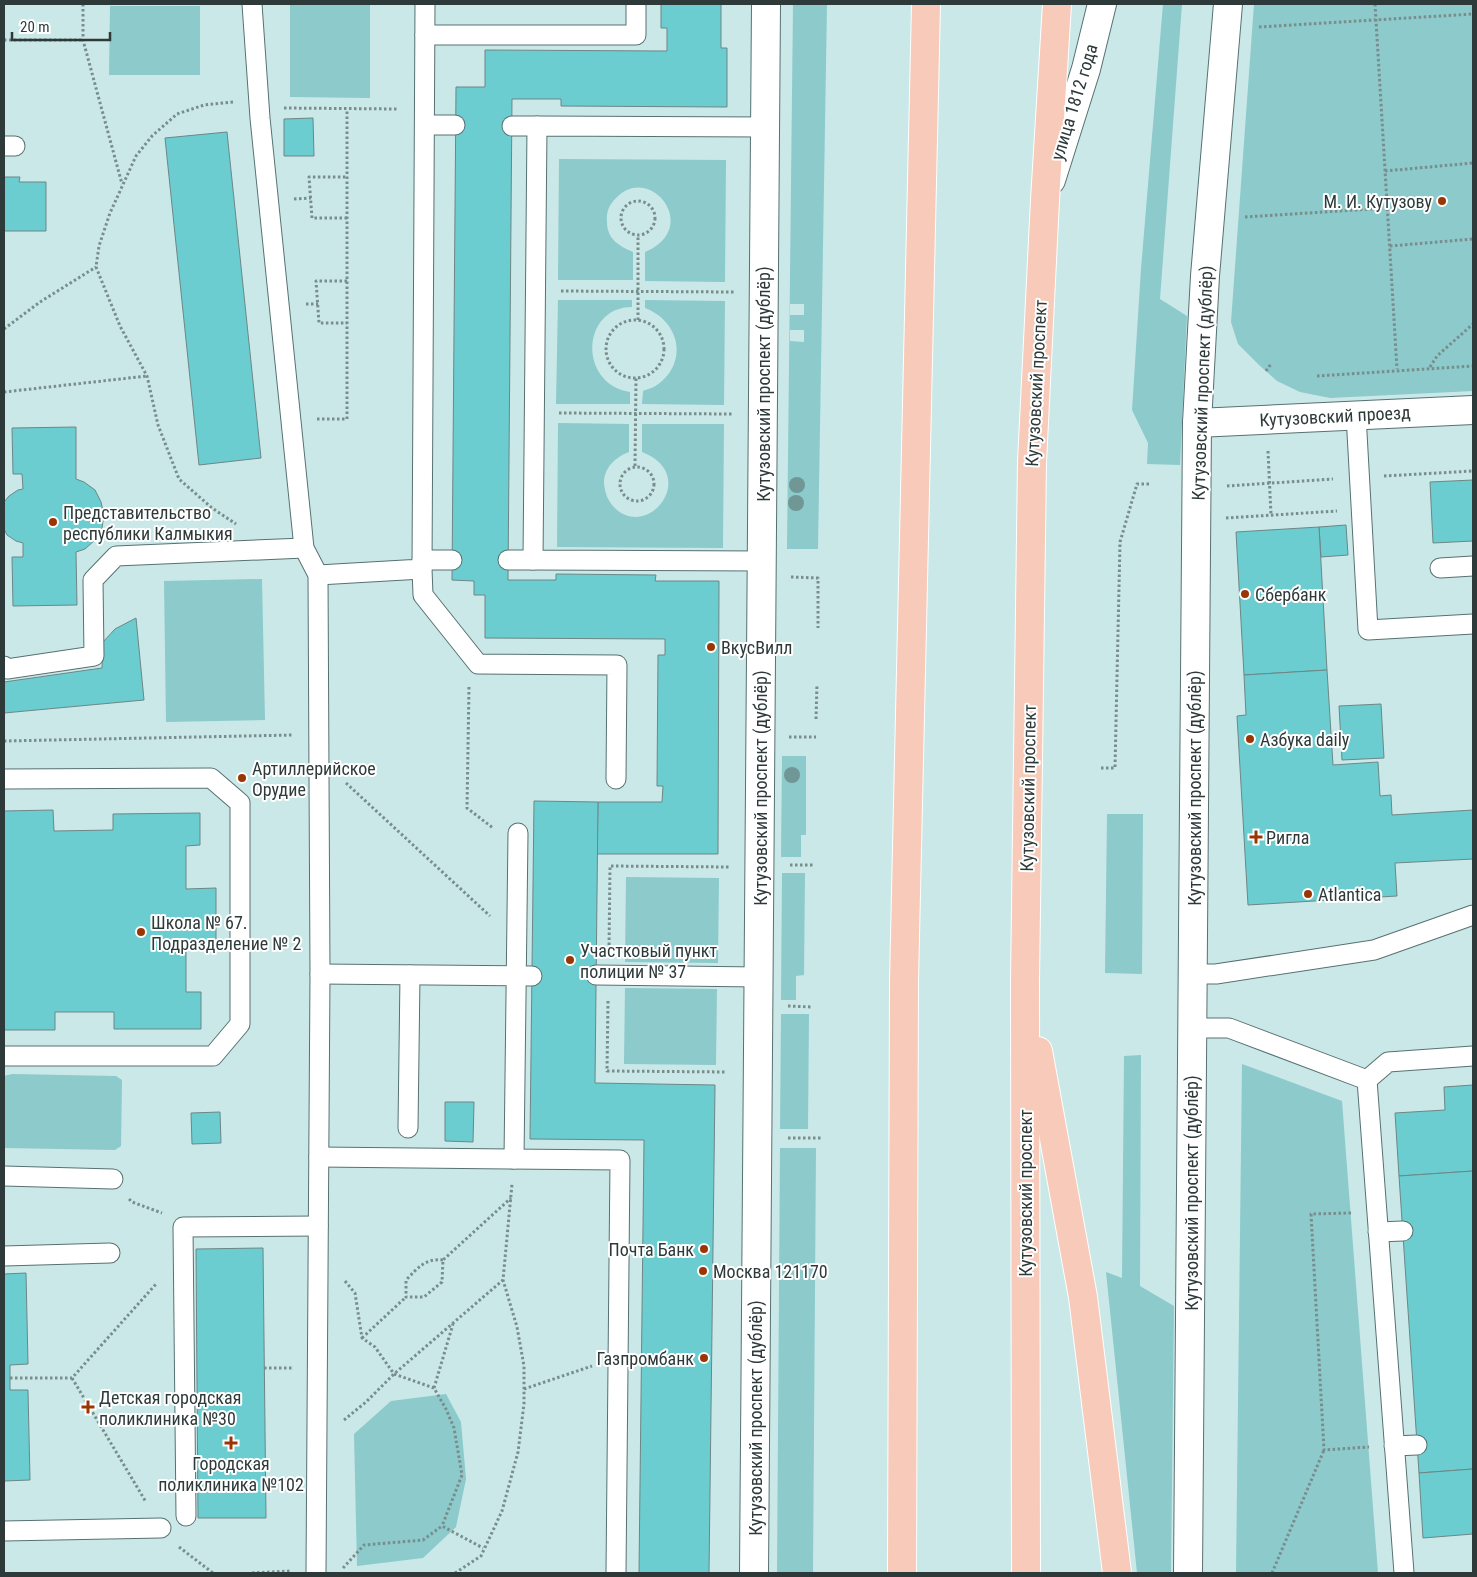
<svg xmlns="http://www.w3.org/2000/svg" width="1477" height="1577" font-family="'Roboto Condensed',sans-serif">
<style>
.green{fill:#8ccacb;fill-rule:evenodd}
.building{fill:#6bcdd0;stroke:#6c8787}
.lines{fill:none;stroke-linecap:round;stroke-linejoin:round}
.lane-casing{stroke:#577172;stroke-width:21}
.street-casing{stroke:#577172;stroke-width:30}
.secondary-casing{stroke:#577172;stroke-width:30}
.primary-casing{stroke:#fff;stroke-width:30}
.path{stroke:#798d8d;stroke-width:3;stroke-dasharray:2.5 2.5;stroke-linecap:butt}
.lane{stroke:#fff;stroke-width:19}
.street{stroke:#fff;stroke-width:28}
.secondary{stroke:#fff;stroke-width:28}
.primary{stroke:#f7cab9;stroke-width:28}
.tree{fill:#709696}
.poi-dot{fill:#9a3604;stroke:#fff;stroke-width:2}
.labels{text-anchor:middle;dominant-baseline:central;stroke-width:4;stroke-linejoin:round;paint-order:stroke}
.street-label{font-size:18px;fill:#2e3a3a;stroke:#fff}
.poi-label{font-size:18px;fill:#2e3a3a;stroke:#fff;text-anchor:start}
</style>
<rect width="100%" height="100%" fill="#cae8e8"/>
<g class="green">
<polygon points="290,4 370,4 370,98 290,97"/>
<path d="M 793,4 L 827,4 L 818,549 L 787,549 ZM 790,304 L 804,304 L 804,315 L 790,315 ZM 790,330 L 804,330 L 804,342 L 790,341 Z"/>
<polygon points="1163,4 1182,4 1160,299 1187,316 1180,465 1147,464 1148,443 1132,410 1141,269"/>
<polygon points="1254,4 1473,4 1473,391 1330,398 1300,392 1277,381 1259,365 1238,344 1231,322"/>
<polygon points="110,6 200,6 200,75 109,75"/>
<path d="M 559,159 L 726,160 L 725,282 L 645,281 L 645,252 C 703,227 649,162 616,198 C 609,205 606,212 607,222 C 607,239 619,246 633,252 L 633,280 L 558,280 Z"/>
<path d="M 558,300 L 632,300 L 632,307 C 581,307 578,384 630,392 L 630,404 L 556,404 Z"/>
<path d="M 645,300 L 725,301 L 724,405 L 642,404 L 643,391 C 647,389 653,388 657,385 C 689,363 680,321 645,308 Z"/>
<path d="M 558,423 L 629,424 L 629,452 C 616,457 604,467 604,483 C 605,494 608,502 617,510 C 651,538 699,474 642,452 L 642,424 L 724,424 L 723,548 L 557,547 Z"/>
<polygon points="262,579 265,720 166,722 164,581"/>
<polygon points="782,756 806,756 806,835 801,835 801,857 781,857"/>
<polygon points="1107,814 1143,814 1142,974 1105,973"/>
<polygon points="782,873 805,873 804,975 796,976 796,1000 781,1000"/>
<polygon points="626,877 719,878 718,963 625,962"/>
<polygon points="625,988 717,989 716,1065 624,1064"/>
<polygon points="781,1014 809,1014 808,1129 780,1129"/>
<polygon points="1141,1055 1140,1286 1174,1306 1171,1573 1137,1573 1106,1272 1122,1278 1124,1056"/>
<polygon points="1242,1064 1342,1101 1378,1573 1236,1573"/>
<polygon points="12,1074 116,1076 122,1080 121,1146 115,1150 5,1148 4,1076"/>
<polygon points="780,1148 816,1148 813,1573 777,1573"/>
<polygon points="446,1394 461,1422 466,1479 456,1527 423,1558 357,1566 354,1434 391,1401"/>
</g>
<g class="building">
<polygon points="661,4 721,4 721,48 727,48 727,107 561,106 561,99 512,99 508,580 556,580 556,574 656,575 655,581 719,581 718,854 597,854 598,802 662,802 663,786 657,786 658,655 665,655 665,639 485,638 485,595 474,595 474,581 452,580 456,87 485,87 485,50 667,51 667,28 661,28"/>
<polygon points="313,118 314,156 284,156 284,119"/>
<polygon points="227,132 261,458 199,465 165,138"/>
<polygon points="4,177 20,177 19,182 46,182 46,231 4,231"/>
<polygon points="76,427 76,479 84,482 95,490 101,502 104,515 102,528 95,540 85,549 76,552 77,605 13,606 12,557 23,557 23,543 16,541 7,535 4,529 4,502 9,496 18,490 23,489 22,474 13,474 12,428"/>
<polygon points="1473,480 1473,541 1433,543 1430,482"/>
<polygon points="1346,525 1348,555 1321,557 1319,527"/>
<polygon points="1319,527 1327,670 1244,675 1236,532"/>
<polygon points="136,618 144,700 4,713 4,682 102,668 103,642 115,629"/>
<polygon points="1327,670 1333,765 1378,762 1380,796 1391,795 1392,815 1473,810 1473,859 1395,863 1397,896 1248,905 1237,716 1246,715 1244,675"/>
<polygon points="1381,704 1384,758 1342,760 1339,706"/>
<polygon points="534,801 598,802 595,1083 715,1085 709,1573 639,1573 644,1140 530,1139"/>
<polygon points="53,810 54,831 113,830 113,814 200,813 200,845 186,846 186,889 216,888 216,945 186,945 186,992 201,992 201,1029 114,1029 114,1012 55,1012 55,1030 4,1030 4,811"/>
<polygon points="1473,1085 1473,1171 1399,1176 1395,1113 1445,1110 1444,1087"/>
<polygon points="445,1102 474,1102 473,1142 445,1141"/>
<polygon points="220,1112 221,1143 192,1144 191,1113"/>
<polygon points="1473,1171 1473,1469 1419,1473 1399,1176"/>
<polygon points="263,1248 266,1518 198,1518 196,1249"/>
<polygon points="26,1273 28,1364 10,1365 10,1390 28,1390 30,1480 4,1481 4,1274"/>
<polygon points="1473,1469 1473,1534 1423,1538 1419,1473"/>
</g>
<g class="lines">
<defs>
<g id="lane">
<polyline points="252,4 260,118 304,548 318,575 320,974 316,1573"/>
<polyline points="425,35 636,35 636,4"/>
<polyline points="425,125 455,125"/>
<polyline points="512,126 537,126"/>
<polyline points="4,146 15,146"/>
<polyline points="1356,415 1368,630 1473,624"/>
<polyline points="422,560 452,560"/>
<polyline points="508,560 533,560"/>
<polyline points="762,561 533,560 537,126 765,127"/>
<polyline points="1440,568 1473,566"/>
<polyline points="422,569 423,595 478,664 617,665 616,779"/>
<polyline points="318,575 422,569 425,4"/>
<polyline points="4,666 7,669 94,656 93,580 116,556 304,548"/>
<polyline points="4,779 211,778 240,803 240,1024 213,1056 4,1056"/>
<polyline points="320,974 532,976"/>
<polyline points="1193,974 1216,974 1374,950 1473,915"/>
<polyline points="596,975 759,977"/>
<polyline points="1193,1028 1229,1028 1367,1080"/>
<polyline points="1367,1080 1404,1573"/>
<polyline points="1367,1080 1388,1062 1473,1056"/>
<polyline points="408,1128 410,975"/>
<polyline points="319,1157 620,1160 616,1573"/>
<polyline points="514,1159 518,833"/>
<polyline points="4,1176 113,1179"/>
<polyline points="1378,1232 1403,1231"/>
<polyline points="4,1256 110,1253"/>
<polyline points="1394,1446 1417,1445"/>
<polyline points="186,1516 183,1227 318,1226"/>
<polyline points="4,1531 161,1528"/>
</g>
<g id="street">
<polyline points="1197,423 1473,410"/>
<polyline points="754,1573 766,4"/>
<polyline points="1188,1573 1197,423 1205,276 1228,4"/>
</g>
<polyline id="secondary" points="1051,180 1086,69 1102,4"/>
<g id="primary">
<polyline points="1038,1051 1083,1297 1117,1573"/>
<polyline points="902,1573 904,981 926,4"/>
<polyline points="1026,1573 1025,981 1032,462 1045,200 1057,4"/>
</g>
</defs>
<use href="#lane" class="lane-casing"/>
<use href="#street" class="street-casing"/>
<use href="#secondary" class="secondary-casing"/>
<use href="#primary" class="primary-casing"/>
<g class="path">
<polyline points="83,4 83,40 122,184"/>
<polyline points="1375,4 1397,369"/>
<polyline points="1259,27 1473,14"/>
<polyline points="4,40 83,40"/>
<polyline points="233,102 204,105 177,114 152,136 136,156 110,213 99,246 96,267 120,326 147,376 158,425 179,479 212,508 236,524"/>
<polyline points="284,108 398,109"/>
<polyline points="1385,171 1473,163"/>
<polyline points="294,199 311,198"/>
<circle cx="638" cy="218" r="17"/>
<polyline points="1245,217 1387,208"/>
<polyline points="347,218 312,218 309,177 348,177"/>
<polyline points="1390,246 1473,239"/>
<polyline points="347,281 316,281 319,323 347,323"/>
<polyline points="561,291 734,292"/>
<polyline points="306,304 318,304"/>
<polyline points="638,320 638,236"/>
<circle cx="635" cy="349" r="29"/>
<polyline points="4,329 40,302 96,267"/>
<polyline points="1430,367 1437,356 1473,324"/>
<polyline points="1266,371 1271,364"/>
<polyline points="1317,376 1473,366"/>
<polyline points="4,392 147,376"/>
<polyline points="559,413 733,414"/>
<polyline points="317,419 347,419 347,109"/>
<polyline points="1268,451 1271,515"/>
<polyline points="635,466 636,378"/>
<circle cx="637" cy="484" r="17"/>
<polyline points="1384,476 1473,471"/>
<polyline points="1227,486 1333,479"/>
<polyline points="1226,518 1337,511"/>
<polyline points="791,577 818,578 818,628"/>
<polyline points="469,687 467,808 493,828"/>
<polyline points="816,719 817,684"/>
<polyline points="789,737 816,737"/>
<polyline points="4,741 293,735"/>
<polyline points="1101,768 1115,768 1120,542 1137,484 1150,484"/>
<polyline points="346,783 490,916"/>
<polyline points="790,865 814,865"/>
<polyline points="609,950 610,866 729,867"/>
<polyline points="608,1001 607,1071 727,1072"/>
<polyline points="788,1006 812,1007"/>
<polyline points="788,1138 821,1138"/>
<polyline points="129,1199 132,1202 162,1213"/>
<polyline points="1351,1213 1311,1214 1324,1450 1369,1447"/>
<path d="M 443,1260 C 425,1258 418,1268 406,1280 L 406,1297 L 424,1297 L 442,1282 L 443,1260 L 511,1198"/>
<polyline points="345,1281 355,1293 362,1338 375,1347 394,1374 434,1388 446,1409 454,1428 462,1475 442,1526"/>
<polyline points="362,1338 406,1297"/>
<polyline points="264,1368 292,1368"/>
<polyline points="10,1378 72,1378 156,1284"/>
<polyline points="72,1378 146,1502"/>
<polyline points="434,1388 453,1324"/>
<polyline points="524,1389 592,1366"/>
<polyline points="344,1420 366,1402 394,1374 503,1280"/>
<polyline points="179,1547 213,1573"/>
<polyline points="343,1568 364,1545 423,1540 442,1526 483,1548"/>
<polyline points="252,1573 291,1571"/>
<polyline points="455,1573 481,1556 502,1511 518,1452 524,1404 524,1366 517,1327 503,1280 512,1184"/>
<polyline points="1272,1573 1324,1450"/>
</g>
<use href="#lane" class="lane"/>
<use href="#street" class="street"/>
<use href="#secondary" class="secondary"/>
<use href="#primary" class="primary"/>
</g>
<g class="tree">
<circle cx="797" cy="485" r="8"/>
<circle cx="796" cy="503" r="8"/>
<circle cx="792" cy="775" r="8"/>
</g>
<g class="poi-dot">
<circle cx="1442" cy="201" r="5"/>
<circle cx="53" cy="522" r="5"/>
<circle cx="1245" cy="594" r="5"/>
<circle cx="711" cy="647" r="5"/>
<circle cx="1250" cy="739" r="5"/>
<circle cx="242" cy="778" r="5"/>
<path d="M1253.5 829.5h5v5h5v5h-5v5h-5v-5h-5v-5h5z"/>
<circle cx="1308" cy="894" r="5"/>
<circle cx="141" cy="932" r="5"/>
<circle cx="570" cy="960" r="5"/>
<circle cx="704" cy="1249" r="5"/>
<circle cx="703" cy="1271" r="5"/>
<circle cx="704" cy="1358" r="5"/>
<path d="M85.5 1399.5h5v5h5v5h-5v5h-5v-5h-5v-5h5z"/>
<path d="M228.5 1435.5h5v5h5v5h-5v5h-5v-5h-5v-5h5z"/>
</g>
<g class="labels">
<g class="street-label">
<text transform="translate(1074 102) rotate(-73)">улица 1812 года</text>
<text transform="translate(1036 383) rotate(-87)">Кутузовский проспект</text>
<text transform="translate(1202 383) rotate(-88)">Кутузовский проспект (дублёр)</text>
<text transform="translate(763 384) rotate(-90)">Кутузовский проспект (дублёр)</text>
<text transform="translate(1335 416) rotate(-3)">Кутузовский проезд</text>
<text transform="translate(760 788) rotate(-90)">Кутузовский проспект (дублёр)</text>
<text transform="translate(1028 788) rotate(-89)">Кутузовский проспект</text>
<text transform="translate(1194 788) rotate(-90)">Кутузовский проспект (дублёр)</text>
<text transform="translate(1025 1193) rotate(-90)">Кутузовский проспект</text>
<text transform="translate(1191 1193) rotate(-90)">Кутузовский проспект (дублёр)</text>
<text transform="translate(755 1418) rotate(-90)">Кутузовский проспект (дублёр)</text>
</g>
<g class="poi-label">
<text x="1432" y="201" text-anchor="end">М. И. Кутузову</text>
<text x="63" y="512">Представительство<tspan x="63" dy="21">республики Калмыкия</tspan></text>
<text x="1255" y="594">Сбербанк</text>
<text x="721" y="647">ВкусВилл</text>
<text x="1260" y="739">Азбука daily</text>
<text x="252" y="768">Артиллерийское<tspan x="252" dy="21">Орудие</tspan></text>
<text x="1266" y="837">Ригла</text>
<text x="1318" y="894">Atlantica</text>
<text x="151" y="922">Школа № 67.<tspan x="151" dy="21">Подразделение № 2</tspan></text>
<text x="580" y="950">Участковый пункт<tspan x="580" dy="21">полиции № 37</tspan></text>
<text x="694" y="1249" text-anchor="end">Почта Банк</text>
<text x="713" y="1271">Москва 121170</text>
<text x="694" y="1358" text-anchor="end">Газпромбанк</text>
<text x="99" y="1397">Детская городская<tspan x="99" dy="21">поликлиника №30</tspan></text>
<text x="231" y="1463" text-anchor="middle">Городская<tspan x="231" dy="21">поликлиника №102</tspan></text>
</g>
</g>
<rect width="1477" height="1577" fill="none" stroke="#2e3a3a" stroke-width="10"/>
<path d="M12 32v8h98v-8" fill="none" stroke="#2e3a3a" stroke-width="2.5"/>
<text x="20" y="32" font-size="15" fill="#2e3a3a" stroke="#ffffff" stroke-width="4" paint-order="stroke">20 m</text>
</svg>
